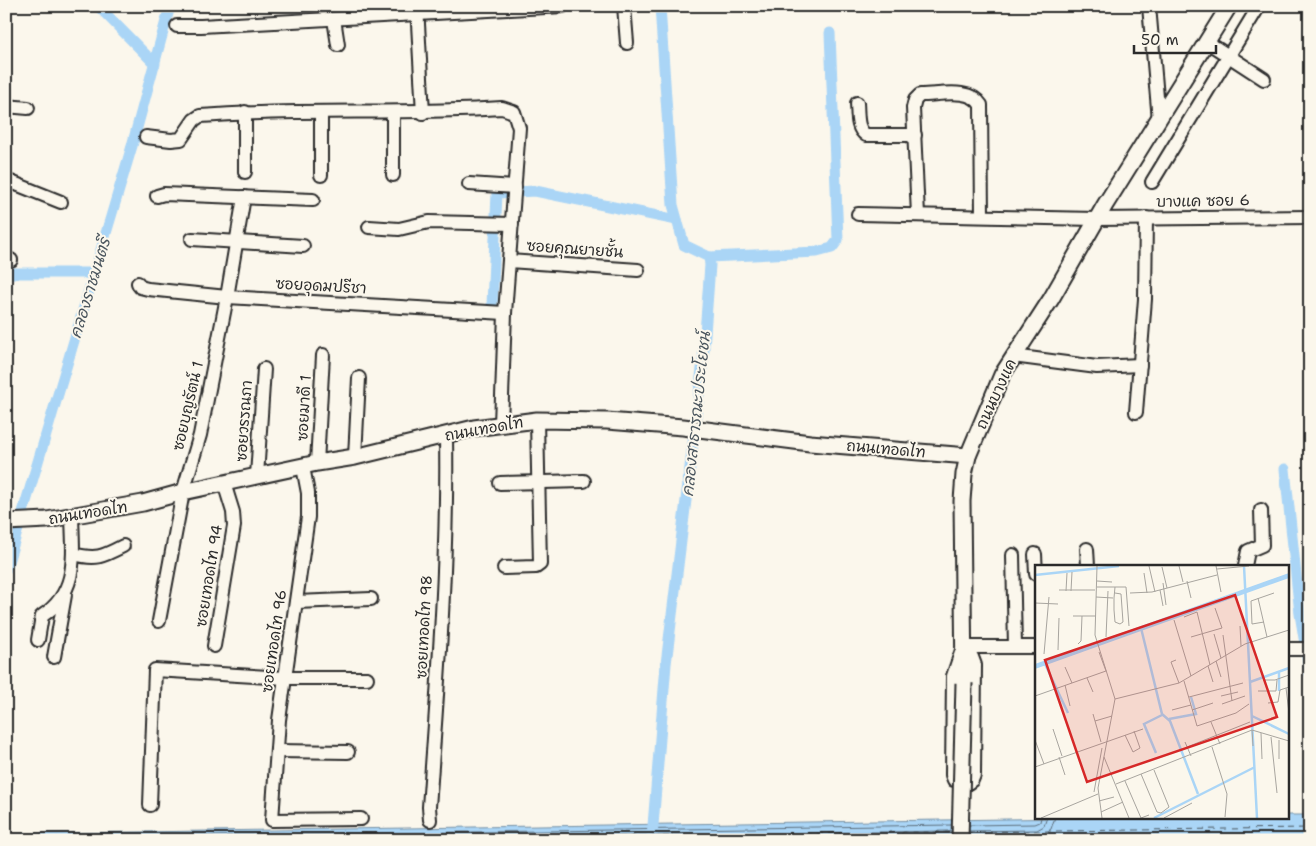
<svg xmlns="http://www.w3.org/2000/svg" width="1316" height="846" font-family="'Shantell Sans','Playpen Sans Thai',sans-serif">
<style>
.water{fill:#aad5f6;stroke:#7791a5}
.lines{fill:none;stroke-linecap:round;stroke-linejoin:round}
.shore{stroke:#5e6f7c;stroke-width:1}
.canal{stroke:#aad5f6;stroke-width:11}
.ferry{stroke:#4b565e;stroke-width:1;stroke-dasharray:6 5;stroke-linecap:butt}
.minor-casing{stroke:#2b2b2b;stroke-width:16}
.major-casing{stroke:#2b2b2b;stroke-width:19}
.minor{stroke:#fbf7ec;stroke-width:12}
.major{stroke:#fbf7ec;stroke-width:15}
.major-bridge-casing{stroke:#2b2b2b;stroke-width:19;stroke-linecap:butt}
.major-bridge{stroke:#fbf7ec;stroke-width:15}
.labels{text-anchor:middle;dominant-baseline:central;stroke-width:4;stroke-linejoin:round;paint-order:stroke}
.street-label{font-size:15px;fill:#2b2b2b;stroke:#fbf7ec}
.water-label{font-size:16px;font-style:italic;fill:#4b565e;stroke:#fbf7ec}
.inset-river{fill:none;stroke:#aad5f6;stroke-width:2.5}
.inset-road{fill:none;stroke:#a8a59f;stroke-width:1}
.view{fill:#d62828;fill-opacity:0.15;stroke:#d62828;stroke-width:2.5}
.inset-edge{fill:none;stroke:#2b2b2b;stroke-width:2.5}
</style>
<rect width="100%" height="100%" fill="#fbf7ec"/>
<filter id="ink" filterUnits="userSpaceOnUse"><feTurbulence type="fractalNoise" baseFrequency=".02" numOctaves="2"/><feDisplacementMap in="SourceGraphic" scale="10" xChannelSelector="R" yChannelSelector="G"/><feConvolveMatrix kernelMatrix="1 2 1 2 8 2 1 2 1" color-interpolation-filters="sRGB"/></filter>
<g filter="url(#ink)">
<polygon class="water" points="1287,815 1310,815 1310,840 6,840 6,834 1142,817 1287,817"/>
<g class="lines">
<g class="shore">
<polyline points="969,825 1035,824 1040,822 1041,817"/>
<polyline points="969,831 1037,830 1044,826 1047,817"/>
<polyline points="969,838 1040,837 1051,829 1055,817"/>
<polyline points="6,839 952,825"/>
<polyline points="356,840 951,831"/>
<polyline points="880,840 951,839"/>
</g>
<g class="canal">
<polyline points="98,6 155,64"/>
<polyline points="709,257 817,252 832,248 838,240 830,33"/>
<polyline points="6,273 93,273"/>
<polyline points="492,305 497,193 535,191 677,220"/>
<polyline points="1285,469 1300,614 1310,674"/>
<polyline points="6,569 132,146 170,6"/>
<polyline points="652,838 666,664 703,361 710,265 709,257 684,245 673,205 660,6"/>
</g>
<g class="ferry">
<polyline points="968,832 1310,828"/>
<polyline points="410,840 858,833 870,840"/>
<polyline points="892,840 904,832 954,832"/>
</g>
<defs>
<g id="minor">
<polyline points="417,6 423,113"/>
<polyline points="624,6 627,43"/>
<polyline points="1149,6 1159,120"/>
<polyline points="334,19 338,45"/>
<polyline points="177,26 201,26 563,6"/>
<polyline points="1207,42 1264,79"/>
<path d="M 857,103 C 858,114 856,129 866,135 L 915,135"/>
<polyline points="6,106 28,108"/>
<polyline points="321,113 321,175"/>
<path d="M 146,137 L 171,140 L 181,139 L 194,120 L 200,116 C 300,108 402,115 502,108 L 514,112 L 519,128 L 505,313 L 501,424"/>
<polyline points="245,172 245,112"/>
<polyline points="393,175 393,113"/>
<polyline points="6,180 61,202"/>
<polyline points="1152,182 1259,6"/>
<polyline points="469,184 515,187"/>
<polyline points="157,196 164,194 313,200"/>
<polyline points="858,214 1096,219 1310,217"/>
<path d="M 918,215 L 913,108 L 915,100 L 920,95 C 940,95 970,87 981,105 L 982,216"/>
<polyline points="369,227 399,229 429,222 512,224"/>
<polyline points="192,239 303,246"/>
<polyline points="6,258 11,260"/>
<polyline points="509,261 638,270"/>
<polyline points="138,283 140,287 148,289 227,297 505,313"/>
<polyline points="1013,356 1097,367 1140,365"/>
<polyline points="1136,412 1145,299 1146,218"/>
<polyline points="355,457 359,378"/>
<polyline points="317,463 323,355"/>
<polyline points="303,467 308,493 308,517 279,720 272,820 361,819"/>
<polyline points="257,476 264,369"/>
<polyline points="500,483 584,481"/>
<polyline points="1087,549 1088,566"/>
<path d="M 73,554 C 96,560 102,557 123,546"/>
<polyline points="1035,554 1036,574"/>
<polyline points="1013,555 1015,647"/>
<polyline points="1245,566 1248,551 1262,545 1261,510"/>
<polyline points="504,568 536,567 540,564 537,420"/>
<polyline points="296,602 371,599"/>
<polyline points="159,621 183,492 200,435 227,297 244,197"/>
<path d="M 38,640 L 42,616 C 79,592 73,555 72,516"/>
<polyline points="214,646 234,526 233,512 224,483"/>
<polygon points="963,647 972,657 975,665 974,775 972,780 968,783 954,780 952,775 953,676"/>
<polyline points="963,647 1036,647"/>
<polyline points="1287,649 1310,649"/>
<polyline points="54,657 65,595"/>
<polyline points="277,751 348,752"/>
<polyline points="150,805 155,670 285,678 367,678"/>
<path d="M 430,820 L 429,807 C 438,684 448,559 446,436"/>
</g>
<g id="major">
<polyline points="6,522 47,520 143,503 183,492 317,463 355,457 474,428 537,420 607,421 683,427 810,443 968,456"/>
<polyline points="964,683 962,501 964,474 968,456 1002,375 1051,299 1105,205 1229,6"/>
</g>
</defs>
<use href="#minor" class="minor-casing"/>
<use href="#major" class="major-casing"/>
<use href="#minor" class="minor"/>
<use href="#major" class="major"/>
<defs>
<polyline id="major-bridge" points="960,840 964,683"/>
</defs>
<use href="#major-bridge" class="major-bridge-casing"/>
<use href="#major-bridge" class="major-bridge"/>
</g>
</g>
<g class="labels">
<g class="street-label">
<text transform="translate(1203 201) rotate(-1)">บางแค ซอย 6</text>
<text transform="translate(575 249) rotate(4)">ซอยคุณยายชั้น</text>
<text transform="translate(321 286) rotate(3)">ซอยอุดมปรีชา</text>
<text transform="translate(996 394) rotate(-65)">ถนนบางแค</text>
<text transform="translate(188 406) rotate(-77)">ซอยบุญรัตน์ 1</text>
<text transform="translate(304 408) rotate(-87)">ซอยมาดี 1</text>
<text transform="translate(244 421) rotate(-86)">ซอยวรรณภา</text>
<text transform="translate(484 429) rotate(-10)">ถนนเทอดไท</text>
<text transform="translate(886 449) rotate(5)">ถนนเทอดไท</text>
<text transform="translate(88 513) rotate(-9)">ถนนเทอดไท</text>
<text transform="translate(209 576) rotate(-81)">ซอยเทอดไท 94</text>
<text transform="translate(424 627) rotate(-87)">ซอยเทอดไท 98</text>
<text transform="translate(274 641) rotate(-82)">ซอยเทอดไท 96</text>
</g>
<g class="water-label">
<text transform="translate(90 288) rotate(-73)">คลองราชมนตรี</text>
<text transform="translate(696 414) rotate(-84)">คลองสาธารณะประโยชน์</text>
</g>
</g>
<g transform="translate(1035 565)">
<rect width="254" height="254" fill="#fbf7ec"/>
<path d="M 254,8 L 254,13 L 0,104 L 0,99 Z" fill="#aad5f6"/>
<path class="inset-river" d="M 209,1 L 222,253M 0,10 L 84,1M 106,63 L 127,149 L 135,156 L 163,229M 10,99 L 33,148M 0,102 L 254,10M 244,107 L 244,126M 215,117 L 254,103M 217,151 L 254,169M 134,154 L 161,149 L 156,132M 121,188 L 109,159 L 127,150M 119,253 L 220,202"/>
<path class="inset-road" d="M 62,1 L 60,70 L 80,134 L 63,223 L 67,253M 114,1 L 120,27M 144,1 L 148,17M 181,1 L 186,27M 127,2 L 132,23M 182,4 L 214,1M 109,8 L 112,28M 62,16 L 77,17M 152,16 L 156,33M 128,18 L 131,40M 62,22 L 91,22 L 94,61M 24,25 L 60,25M 125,25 L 128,41M 31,26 L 32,8M 36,26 L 37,7M 80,28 L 86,29 L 88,57 L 85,59 L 80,57 L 79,45 L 79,33 L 80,22M 95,28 L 117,27 L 182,10M 61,32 L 78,33M 223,33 L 232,72M 0,38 L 23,39M 38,51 L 61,51M 149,52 L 162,47 L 175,100M 139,55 L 156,111M 229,57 L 217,59 L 216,36 L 239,28M 205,61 L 206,81M 179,69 L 186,93M 188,70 L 197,136M 71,72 L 73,26M 156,72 L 187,63 L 180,43M 43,79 L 46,76 L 47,51M 23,85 L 24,53M 64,87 L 71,106M 9,89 L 14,32M 141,95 L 136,97 L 144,118M 181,96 L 186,112M 173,101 L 178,117M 30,102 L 37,118M 52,113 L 58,127M 228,115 L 240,115 L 254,110M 149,116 L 162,161 L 201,148 L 214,139M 30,120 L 35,141M 251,123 L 254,148M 223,126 L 241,126 L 242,115M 0,131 L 71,106M 186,131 L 203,127M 154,132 L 208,118M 80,134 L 144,118 L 210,79 L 254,65M 233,138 L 243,137 L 245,125 L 254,122M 187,139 L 210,131M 137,145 L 156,140M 157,145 L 178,138M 58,149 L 66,177M 60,156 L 77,151M 176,157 L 185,179M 18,164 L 27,191M 217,165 L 218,181M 226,168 L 227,194M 90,170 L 98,187 L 105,183 L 99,166M 236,172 L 242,228M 0,175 L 9,199M 244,175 L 244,194M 150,177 L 156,191M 152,182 L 215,157M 177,182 L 192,229 L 190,252M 24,192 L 30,210M 69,192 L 94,253M 0,202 L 108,164M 106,209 L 122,247 L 126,248 L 134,242 L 119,205M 90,216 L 106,253 L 114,250M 81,219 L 217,165 L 254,176M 59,227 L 67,183M 64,236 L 79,232M 66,247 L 88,237M 6,253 L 63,229M 129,253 L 157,238"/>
<path class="view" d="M 200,30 L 242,152 L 52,217 L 10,95 Z"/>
<rect width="254" height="254" class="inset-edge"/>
</g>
<rect width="1316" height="846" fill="none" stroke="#fbf7ec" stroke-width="25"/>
<rect x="12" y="12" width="1291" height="821" fill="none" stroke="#2b2b2b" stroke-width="2" filter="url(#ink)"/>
<path d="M1134 45v8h82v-8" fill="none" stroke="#2b2b2b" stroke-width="2.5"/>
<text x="1141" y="45" font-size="15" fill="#2b2b2b" stroke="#fbf7ec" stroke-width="4" paint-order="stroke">50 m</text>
</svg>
